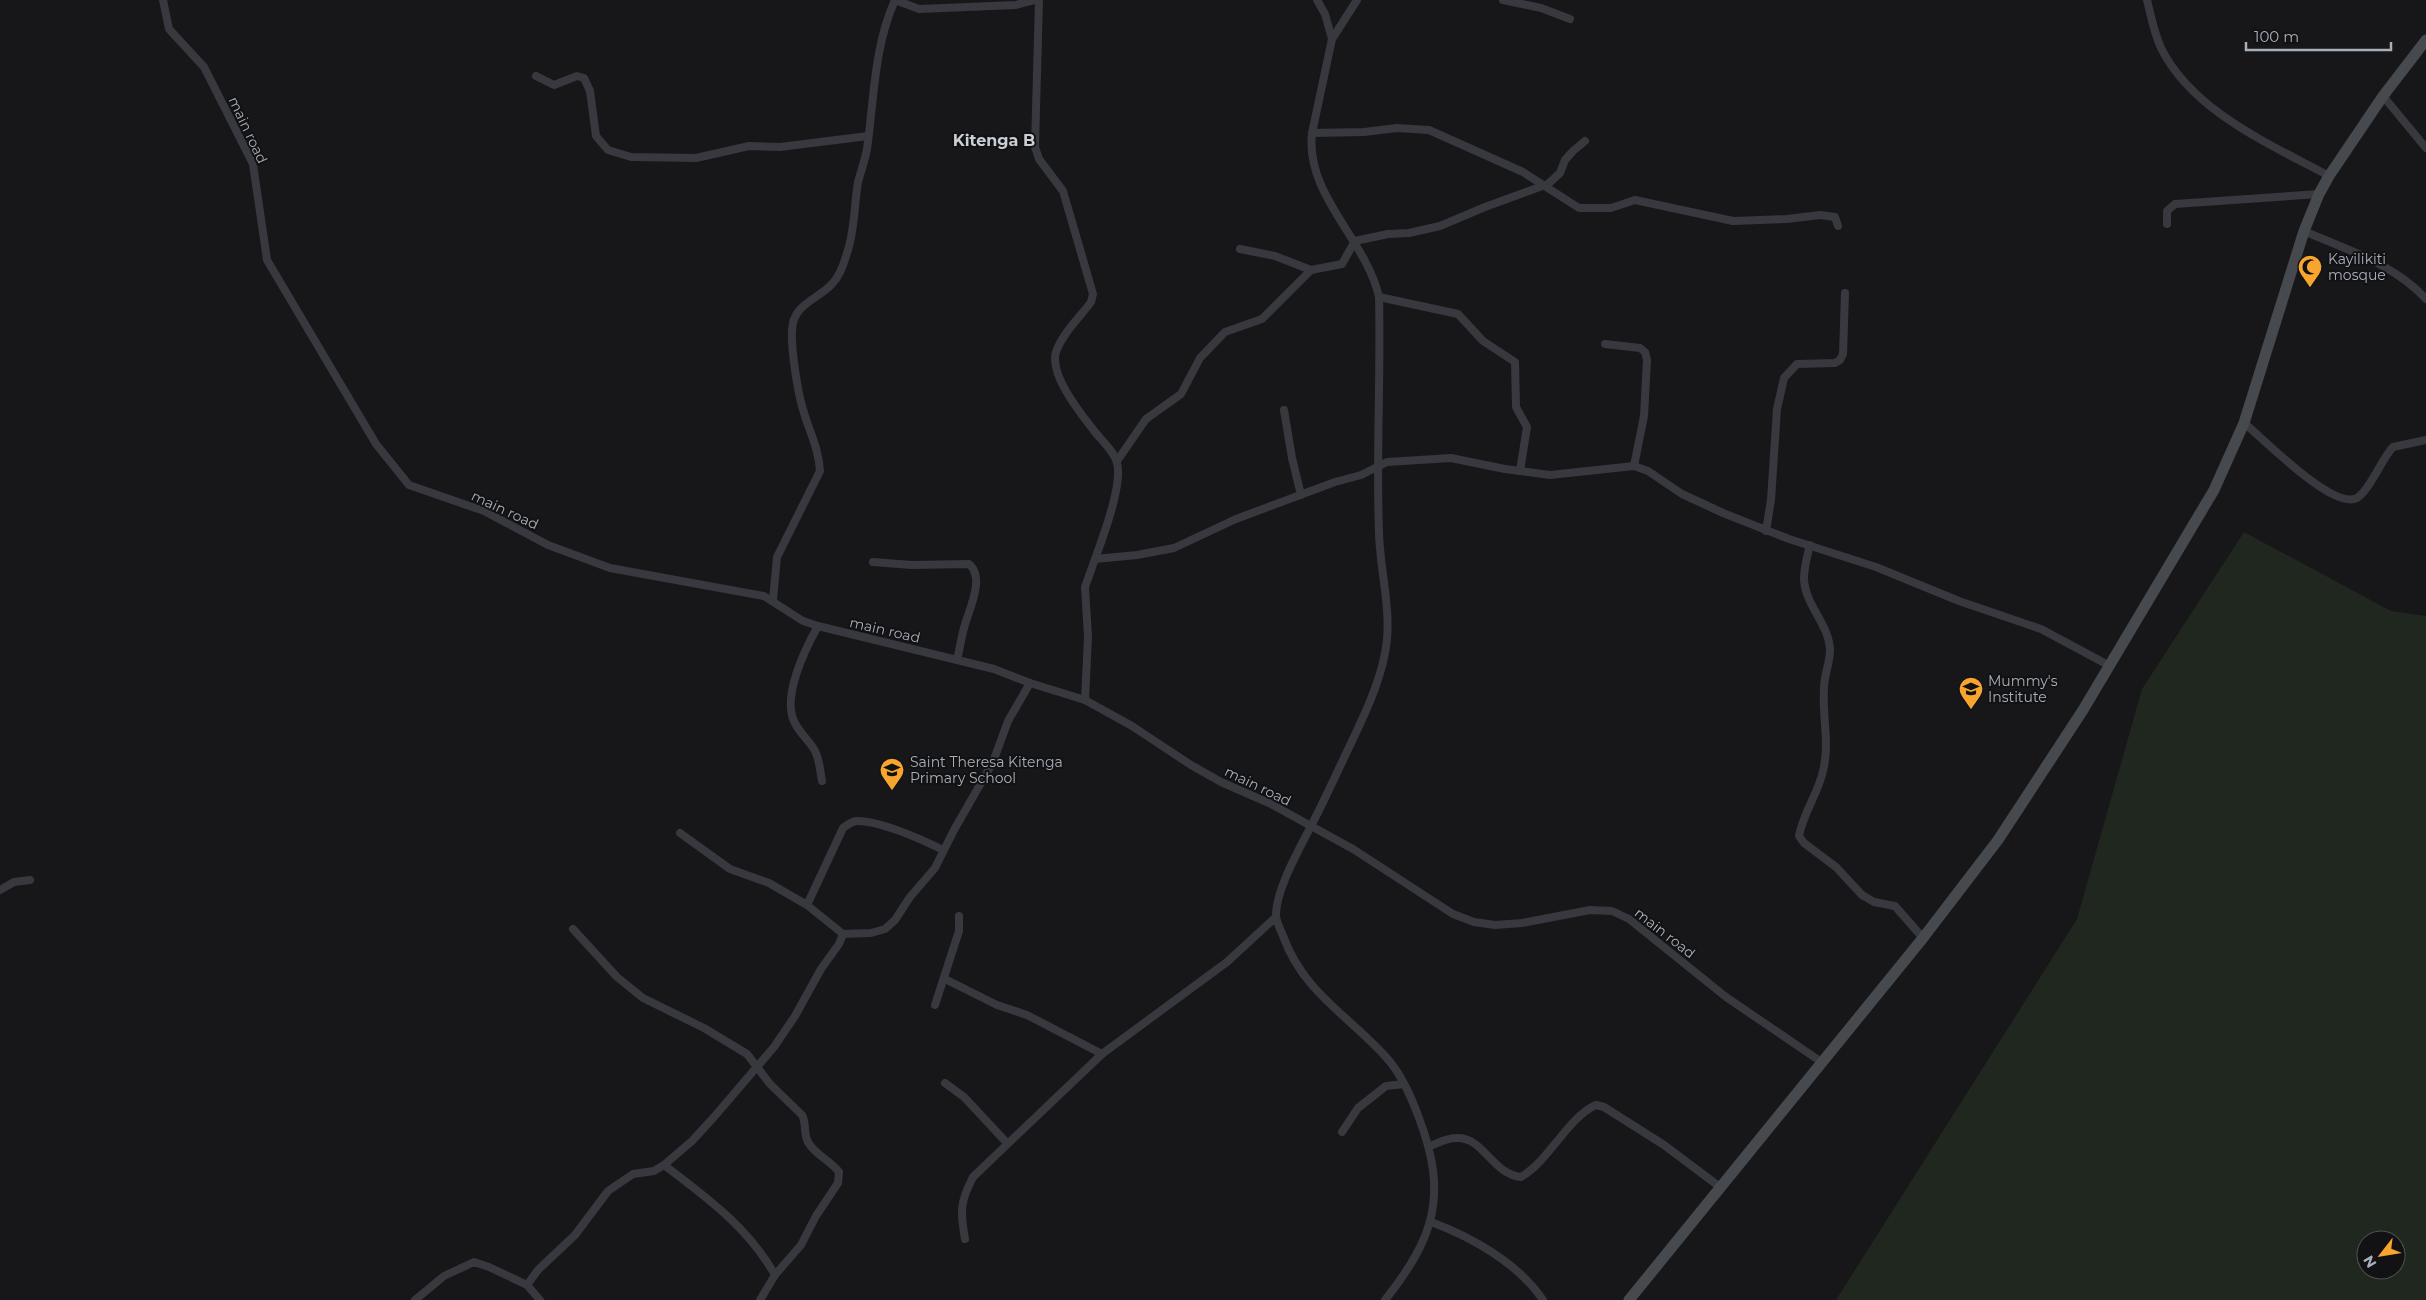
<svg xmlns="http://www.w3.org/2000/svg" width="2426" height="1300" font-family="Montserrat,sans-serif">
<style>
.green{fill:#1f271f;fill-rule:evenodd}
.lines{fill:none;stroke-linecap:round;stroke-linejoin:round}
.street{stroke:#38393e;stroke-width:8}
.secondary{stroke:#46494e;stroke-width:11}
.labels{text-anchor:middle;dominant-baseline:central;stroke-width:4;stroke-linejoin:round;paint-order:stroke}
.street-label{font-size:14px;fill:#a9afb9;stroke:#121214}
.poi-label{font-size:14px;fill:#a9afb9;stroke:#121214;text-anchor:start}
.quarter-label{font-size:16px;font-weight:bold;fill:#caced5;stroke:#121214}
</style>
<rect width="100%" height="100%" fill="#171719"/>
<path class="green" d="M 2244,532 L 2391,611 L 2426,616 L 2426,1300 L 1836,1300 L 2077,919 L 2142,689 ZM 2366,1240 L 2396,1240 L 2396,1270 L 2366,1270 Z"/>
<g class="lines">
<g class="street">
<polyline points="163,0 169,29 204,67 253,164 267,260 376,444 409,485 484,511 548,545 610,568 764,596 803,621 818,626 994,669 1030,683 1085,700 1132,726 1191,765 1221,782 1269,803 1353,849 1453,914 1474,922 1495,925 1522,923 1590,910 1612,911 1629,919 1726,997 1820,1061"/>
<polyline points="895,0 919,9 1016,5 1035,0"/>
<path d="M 1039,0 L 1035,147 L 1039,159 L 1063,191 L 1093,294 L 1091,302 C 1080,317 1062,334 1056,352 C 1049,375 1081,414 1095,432 C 1102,441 1114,451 1117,463 C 1123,484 1103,537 1095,559"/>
<path d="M 1317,0 L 1325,14 L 1332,39 L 1312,133 C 1305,195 1366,239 1379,297 C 1381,375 1376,454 1379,533 C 1380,572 1393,614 1385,653 C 1378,690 1359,726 1343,760 C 1333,781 1323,803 1312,824 C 1300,848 1276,889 1276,915 C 1276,922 1281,930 1283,936 C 1304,993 1347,1014 1385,1056 C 1401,1073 1411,1096 1419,1118 C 1448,1195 1435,1237 1385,1300"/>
<polyline points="1503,0 1541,8 1570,19"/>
<path d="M 2147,0 C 2151,16 2154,33 2161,48 C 2193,112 2270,144 2329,176"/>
<polyline points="1332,39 1357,0"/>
<polyline points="536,76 554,85 577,76 584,78 590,91 596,136 608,150 631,157 696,158 749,146 780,147 868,136"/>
<polyline points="2383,96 2426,148"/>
<polyline points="1312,133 1364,132 1397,128 1429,130 1523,172 1579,208 1611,208 1635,200 1733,221 1787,219 1820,215 1835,217 1838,226"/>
<polyline points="2167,224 2167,211 2175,204 2319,194"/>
<path d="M 2304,231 C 2347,250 2394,264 2426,299"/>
<polyline points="1240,249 1275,256 1311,270"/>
<polyline points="1379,297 1458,314 1483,341 1515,362 1516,407 1527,427 1520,471"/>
<polyline points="1605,344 1640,348 1645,352 1647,360 1644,416 1634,466"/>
<polyline points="1284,410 1292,458 1301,495"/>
<path d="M 2244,423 C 2263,438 2333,511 2357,498 C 2370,490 2381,460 2393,447 L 2426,440"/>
<polyline points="1117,461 1146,419 1181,394 1200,358 1225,332 1262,319 1311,270 1342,264 1355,241 1388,234 1409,233 1440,226 1485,207 1548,184 1560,173 1565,160 1573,151 1585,141"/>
<polyline points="1766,531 1771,500 1777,409 1784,378 1797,364 1835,363 1840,360 1843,354 1845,293"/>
<path d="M 1810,545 C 1807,556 1804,568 1804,579 C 1805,605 1829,624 1830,650 C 1830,663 1824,675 1824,688 C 1822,715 1830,744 1823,771 C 1818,794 1803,813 1799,836 L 1804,843 L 1836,867 L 1862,895 L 1874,902 L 1895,906 L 1923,938"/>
<path d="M 873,562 L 912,565 L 969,564 C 986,578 968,611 964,628 C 961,638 960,649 957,659"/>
<path d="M 773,600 L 777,557 L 820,471 C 819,451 811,435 805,416 C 798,397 791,350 792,330 C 793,304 817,300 832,284 C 840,276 844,264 847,253 C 855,230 854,206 858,182 C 861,171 865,160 867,149 C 874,100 874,46 895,0"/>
<path d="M 818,626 C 805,649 781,698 795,723 C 800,734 810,741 815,751 C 820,761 820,771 822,781"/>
<polyline points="1085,700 1088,637 1085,587 1095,559 1137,555 1174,548 1236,519 1335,482 1361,475 1387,462 1451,458 1505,469 1550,475 1634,466 1648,471 1682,494 1723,513 1789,539 1876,567 1959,601 2041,629 2110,666"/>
<polyline points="680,833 730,869 769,883 807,905 843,934 871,933 885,929 895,920 910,897 935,868 954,830 993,762 1008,721 1030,683"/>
<polyline points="0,890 14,882 30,880"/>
<path d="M 807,905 L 843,828 C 847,825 851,822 856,821 C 879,820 923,840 943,850"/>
<path d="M 573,929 L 617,977 L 643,998 L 704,1028 L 747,1054 L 770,1084 L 802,1115 C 807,1124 803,1133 808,1142 C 815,1155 830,1160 839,1172 L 838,1183 L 816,1216 L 801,1245 L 775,1275 L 760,1300"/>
<polyline points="945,979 997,1005 1027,1015 1102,1054"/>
<polyline points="935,1005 959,931 959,916"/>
<polyline points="945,1083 964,1097 1007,1143"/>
<polyline points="1342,1132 1358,1108 1386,1086 1404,1084"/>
<path d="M 1430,1146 C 1438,1143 1447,1138 1456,1138 C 1483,1136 1493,1175 1521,1177 C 1550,1160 1568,1117 1596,1105 L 1604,1107 L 1664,1145 L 1720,1187"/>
<path d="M 664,1165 C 706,1197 748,1227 775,1275"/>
<path d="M 1431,1222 C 1472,1237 1519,1264 1543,1300"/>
<path d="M 965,1239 C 960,1211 960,1202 973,1177 L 1102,1054 L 1227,962 L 1276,917"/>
<polyline points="527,1285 538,1270 575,1235 608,1191 633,1174 654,1171 664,1165 692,1141 714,1117 774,1047 795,1016 821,969 839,944 843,934"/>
<polyline points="415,1300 444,1276 474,1262 489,1267 527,1285 540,1300"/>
</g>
<polyline class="secondary" points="1629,1300 1923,938 1998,840 2083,710 2214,490 2244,423 2304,231 2319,194 2329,176 2383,96 2426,40"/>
</g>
<defs>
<symbol id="mosque-pin" viewBox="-11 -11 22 30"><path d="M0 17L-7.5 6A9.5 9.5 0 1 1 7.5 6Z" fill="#f8a530" stroke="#121214"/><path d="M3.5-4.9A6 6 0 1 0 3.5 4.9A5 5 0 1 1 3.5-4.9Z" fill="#111"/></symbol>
<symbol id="school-pin" viewBox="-11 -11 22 30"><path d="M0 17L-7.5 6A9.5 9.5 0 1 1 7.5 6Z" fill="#f8a530" stroke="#121214"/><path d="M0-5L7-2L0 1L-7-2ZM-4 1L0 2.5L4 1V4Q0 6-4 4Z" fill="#111"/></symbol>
</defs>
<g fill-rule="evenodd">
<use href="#mosque-pin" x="2296" y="253" width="28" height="38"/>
<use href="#school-pin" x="1957" y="675" width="28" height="38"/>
<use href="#school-pin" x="878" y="756" width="28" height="38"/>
</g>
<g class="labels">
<g class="street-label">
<text transform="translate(248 130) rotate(65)">main road</text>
<text transform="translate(505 510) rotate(25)">main road</text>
<text transform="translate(885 630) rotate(13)">main road</text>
<text transform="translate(1258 786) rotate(26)">main road</text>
<text transform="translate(1665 933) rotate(38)">main road</text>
</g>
<g class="poi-label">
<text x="2328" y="259">Kayilikiti<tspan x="2328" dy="16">mosque</tspan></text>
<text x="1988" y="681">Mummy's<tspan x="1988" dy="16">Institute</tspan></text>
<text x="910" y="762">Saint Theresa Kitenga<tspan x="910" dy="16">Primary School</tspan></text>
</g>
<g class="quarter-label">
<text x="994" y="140">Kitenga B</text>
</g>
</g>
<g transform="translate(2381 1255) rotate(239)"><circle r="24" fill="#121214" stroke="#4e5156"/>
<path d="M0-4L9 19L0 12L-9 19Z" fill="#f8a530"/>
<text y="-8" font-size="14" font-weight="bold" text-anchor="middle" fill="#a9afb9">N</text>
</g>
<path d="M2246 42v8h145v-8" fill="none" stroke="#a9afb9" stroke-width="2.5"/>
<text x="2254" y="42" font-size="15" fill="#a9afb9" stroke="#121214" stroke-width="4" paint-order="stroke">100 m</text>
</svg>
